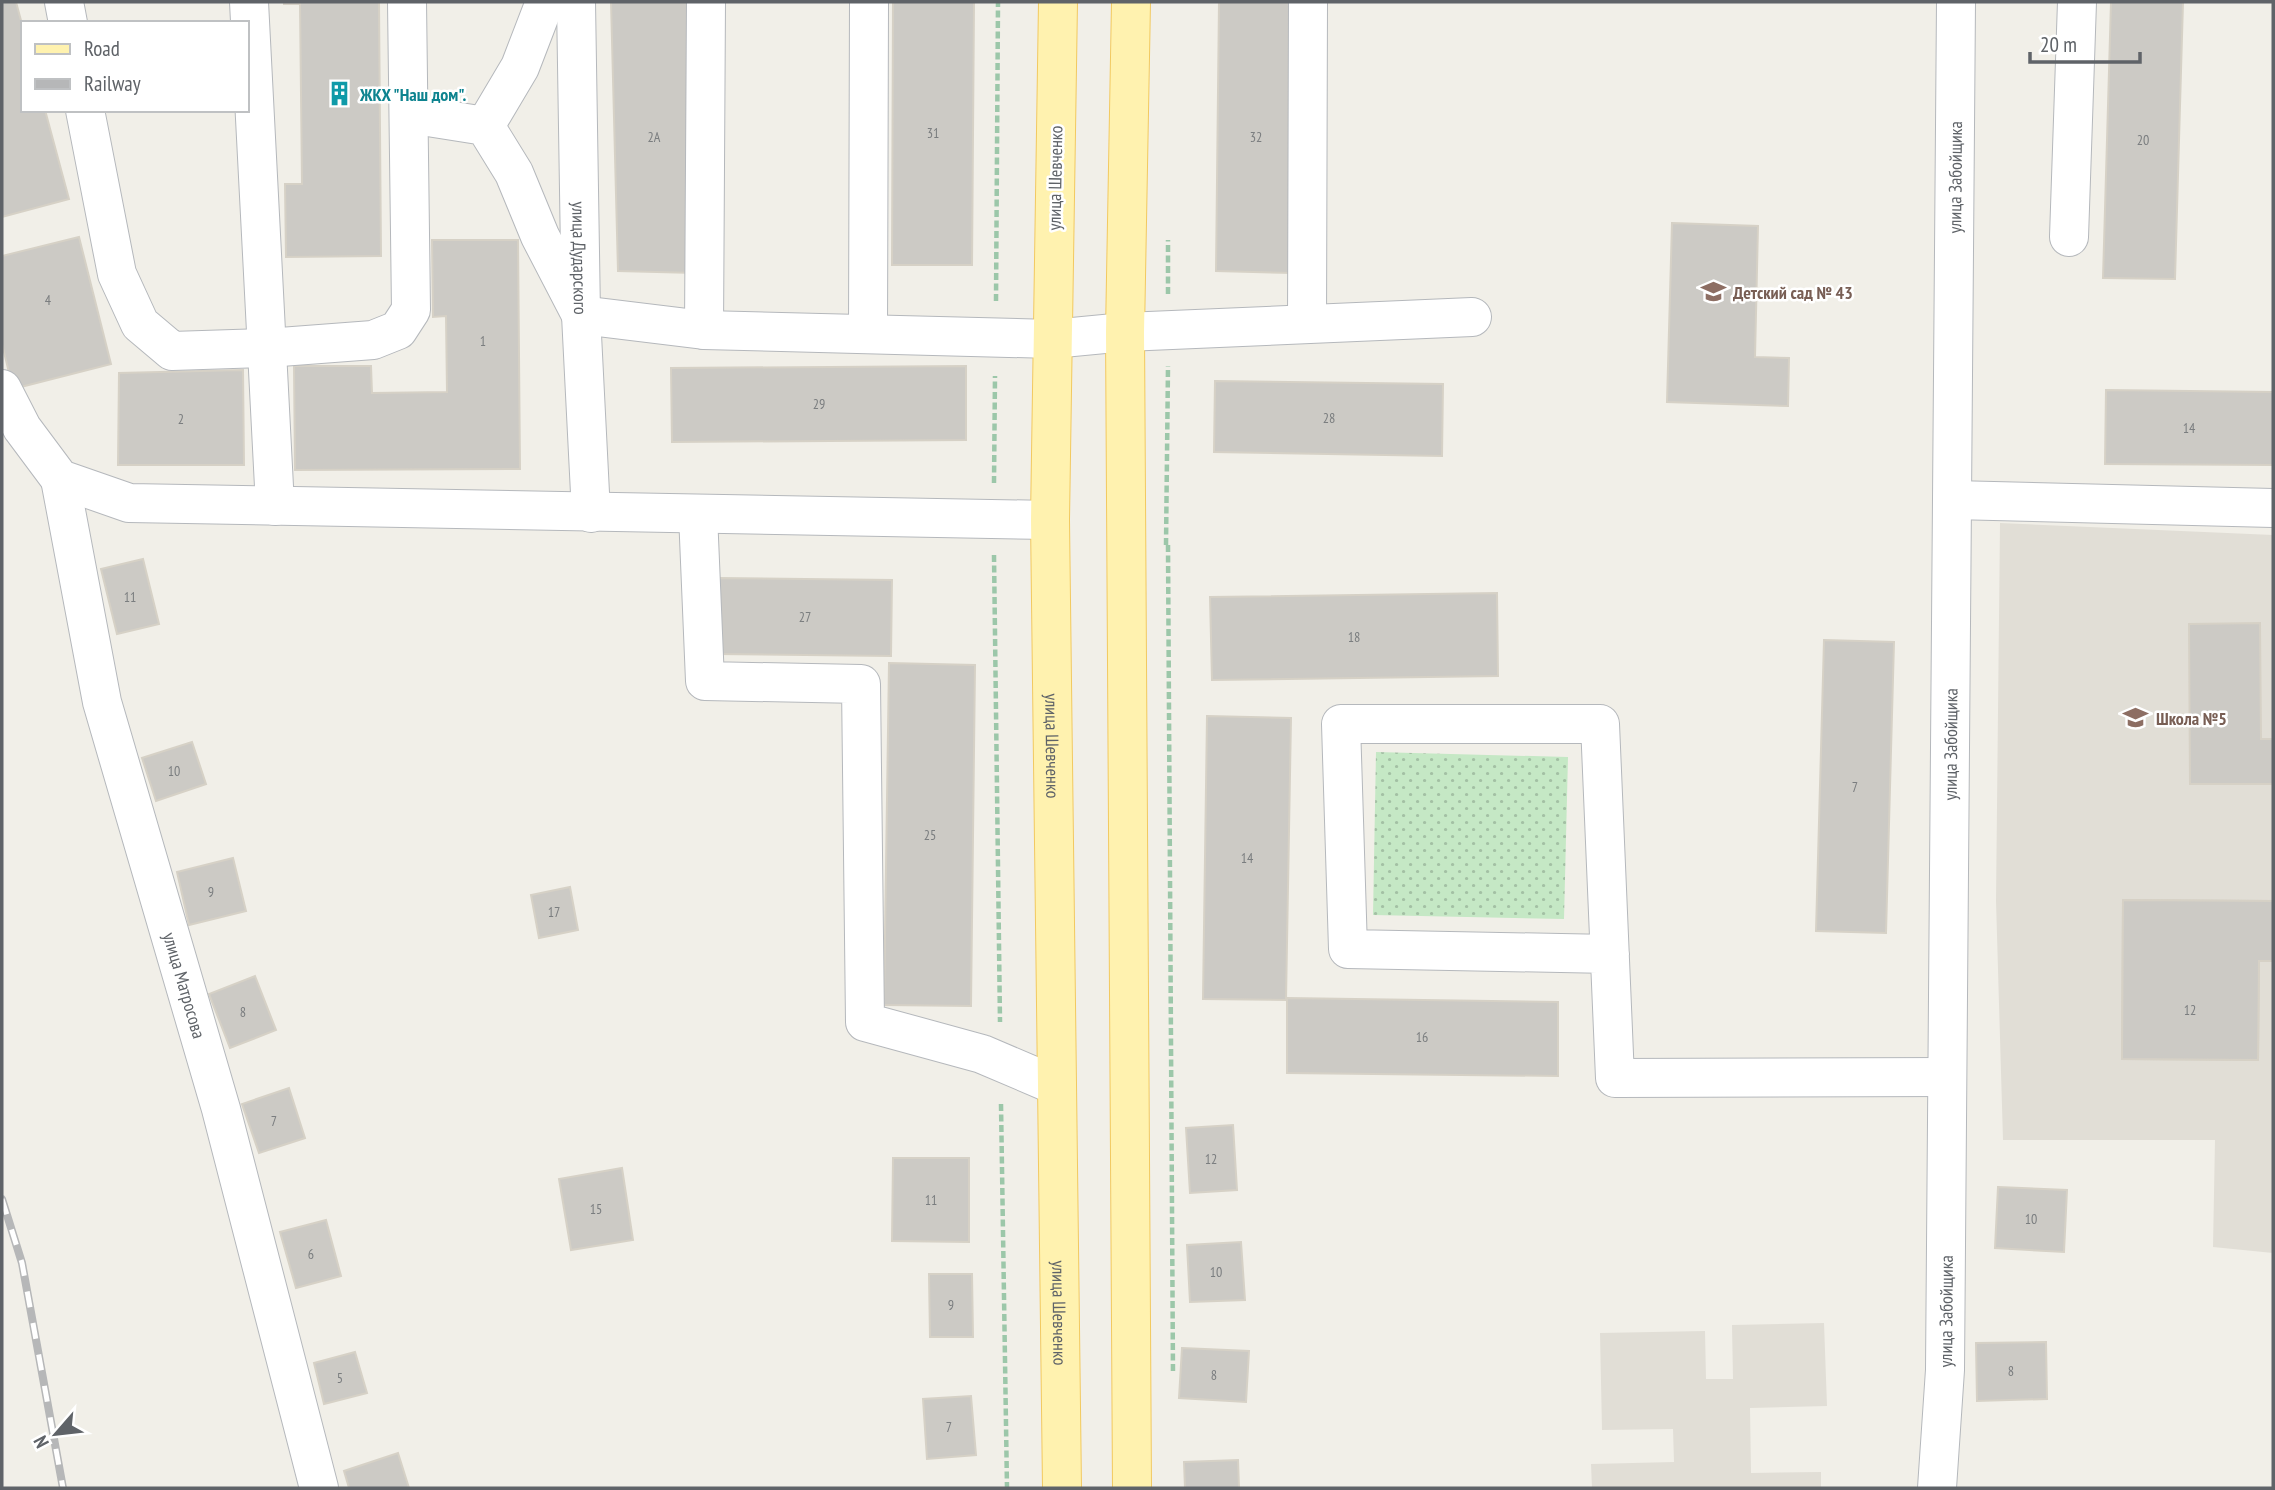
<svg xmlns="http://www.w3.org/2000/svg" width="2275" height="1490" font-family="'PT Sans Narrow',sans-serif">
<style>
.education{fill:#e1ded6}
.grass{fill:url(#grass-dots)}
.building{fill:#cccac5;stroke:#d6d1c6;stroke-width:2}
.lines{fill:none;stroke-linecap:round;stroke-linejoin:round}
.minor-casing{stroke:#b5b8bc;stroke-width:40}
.major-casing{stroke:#f2c960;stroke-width:40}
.path{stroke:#9cc7a9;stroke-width:4.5;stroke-dasharray:7 3.5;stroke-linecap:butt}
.minor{stroke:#fff;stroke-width:38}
.major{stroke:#fff2af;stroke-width:38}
.rail-casing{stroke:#b6b7b8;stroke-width:8}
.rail{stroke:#fff;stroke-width:5;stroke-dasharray:16;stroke-linecap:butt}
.labels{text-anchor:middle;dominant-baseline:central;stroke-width:5;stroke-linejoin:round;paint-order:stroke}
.number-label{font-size:14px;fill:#7a7d7f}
.culture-label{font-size:18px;font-weight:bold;fill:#0d838f;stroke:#fff;text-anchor:start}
.street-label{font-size:18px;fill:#5f6368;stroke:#fff}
.education-label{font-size:18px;font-weight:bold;fill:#785e54;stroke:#fff;text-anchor:start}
</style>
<defs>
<pattern id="grass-dots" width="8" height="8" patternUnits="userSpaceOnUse" patternTransform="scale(1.75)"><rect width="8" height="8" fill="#c5e8c5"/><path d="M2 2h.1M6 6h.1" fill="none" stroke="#a3c0a4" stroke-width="1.8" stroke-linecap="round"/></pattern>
</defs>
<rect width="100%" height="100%" fill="#f1efe8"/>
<g class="education">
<polygon points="2000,523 2273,535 2273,1253 2213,1247 2215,1140 2003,1140 1996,901"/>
<polygon points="1824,1323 1827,1406 1750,1408 1751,1473 1821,1472 1821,1488 1592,1488 1591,1464 1674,1462 1673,1429 1602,1430 1600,1333 1705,1331 1706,1379 1733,1379 1732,1325"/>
</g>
<polygon class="grass" points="1376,752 1568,757 1564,919 1373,915"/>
<g class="building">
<polygon points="2,2 16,2 23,28 23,110 45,110 69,199 2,217"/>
<polygon points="284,2 379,2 381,256 286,257 285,184 302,184 300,4 284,4"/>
<polygon points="611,2 691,2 695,273 618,271"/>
<polygon points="893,2 974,2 972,265 892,265"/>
<polygon points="1219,2 1296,2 1292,273 1216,271"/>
<polygon points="2111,2 2183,2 2175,279 2103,278"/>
<polygon points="1672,223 1758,226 1755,357 1789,358 1788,406 1667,402"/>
<polygon points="79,237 111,364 13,389 2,344 2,256"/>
<polygon points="432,240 518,240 520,469 295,470 294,366 371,366 372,393 447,392 446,316 433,317"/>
<polygon points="966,366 966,440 672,442 671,368"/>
<polygon points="243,370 244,465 118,465 119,373"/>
<polygon points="1215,381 1443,384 1442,456 1214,452"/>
<polygon points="2106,390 2273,392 2273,465 2105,464"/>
<polygon points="143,559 159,624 117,634 101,569"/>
<polygon points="718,578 892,580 891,656 717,654"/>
<polygon points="1497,593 1498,676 1212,680 1210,597"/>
<polygon points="2260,623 2261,739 2273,739 2273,784 2190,784 2189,624"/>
<polygon points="1824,640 1894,642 1886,933 1816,931"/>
<polygon points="889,663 975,665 971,1006 884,1005"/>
<polygon points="1207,716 1291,718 1286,1000 1203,999"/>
<polygon points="192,742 206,784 156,801 142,758"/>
<polygon points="233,858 246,911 189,925 177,872"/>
<polygon points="570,887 578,930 539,938 531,895"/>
<polygon points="2123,900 2273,901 2273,961 2259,961 2258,1060 2122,1059"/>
<polygon points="2123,900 2273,901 2273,961 2259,961 2258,1060 2122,1059"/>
<polygon points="255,976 276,1030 230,1048 209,994"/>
<polygon points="1287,998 1558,1002 1558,1076 1287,1073"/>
<polygon points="289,1088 305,1138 259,1153 242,1104"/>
<polygon points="1233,1125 1237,1190 1190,1193 1186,1128"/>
<polygon points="893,1158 969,1158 969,1242 892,1241"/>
<polygon points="622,1168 633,1240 571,1250 559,1179"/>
<polygon points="1998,1187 2067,1190 2064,1252 1995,1248"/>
<polygon points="326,1220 341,1276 296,1288 280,1232"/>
<polygon points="1241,1242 1245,1300 1190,1302 1187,1245"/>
<polygon points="929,1274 972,1274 973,1337 930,1337"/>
<polygon points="2046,1342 2047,1399 1977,1401 1976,1343"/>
<polygon points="1182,1348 1249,1351 1246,1402 1179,1398"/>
<polygon points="355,1352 367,1393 324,1404 314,1363"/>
<polygon points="971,1396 976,1455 927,1459 923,1399"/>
<polygon points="398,1453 409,1488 349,1488 344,1471"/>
<polygon points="1238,1460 1239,1488 1185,1488 1184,1462"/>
</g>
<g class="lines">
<defs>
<g id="minor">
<polyline points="64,2 68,23"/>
<polyline points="249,2 275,506"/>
<path id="s1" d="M 576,2 L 581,315 L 591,513"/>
<polyline points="85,110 117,274 140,324 172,351 267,348 373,340 398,330 411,310 407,2"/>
<polyline points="409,114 485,126 514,173 540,236 581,315 704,330 1052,339 1125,332 1472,317"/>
<polyline points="485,126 520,67 545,2"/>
<polyline points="2069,237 2077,2"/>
<polyline points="1307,324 1308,2"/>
<polyline points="704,330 706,2"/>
<polyline points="868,334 869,2"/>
<polyline points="2,389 22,428 60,479 129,503 1050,520"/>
<path id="s2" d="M 60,479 L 102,702 L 221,1109 L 319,1488"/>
<polyline points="1953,500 2273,508"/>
<polyline points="698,514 705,681 861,684 865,1022 982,1054 1057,1086"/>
<polyline points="1610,954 1348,949 1341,724 1600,724 1615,1078 1947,1077"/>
<path id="s3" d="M 1937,1488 L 1945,1370 L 1956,2"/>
</g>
<g id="major">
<path id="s4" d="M 1058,2 L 1050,520 L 1062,1488"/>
<polyline points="1131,2 1125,332 1132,1488"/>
</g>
</defs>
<use href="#minor" class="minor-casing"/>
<use href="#major" class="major-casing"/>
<g class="path">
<polyline points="1168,294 1168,240"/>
<polyline points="996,301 998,2"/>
<polyline points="994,483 995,376"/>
<polyline points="1166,545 1168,366"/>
<polyline points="1168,545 1173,1374"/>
<polyline points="994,555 1000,1022"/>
<polyline points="1001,1104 1007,1488"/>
</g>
<use href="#minor" class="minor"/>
<use href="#major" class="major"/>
<defs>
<polyline id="rail" points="2,1199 22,1263 63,1488"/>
</defs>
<use href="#rail" class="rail-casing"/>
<use href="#rail" class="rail"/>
</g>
<defs>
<symbol id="building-bare" viewBox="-9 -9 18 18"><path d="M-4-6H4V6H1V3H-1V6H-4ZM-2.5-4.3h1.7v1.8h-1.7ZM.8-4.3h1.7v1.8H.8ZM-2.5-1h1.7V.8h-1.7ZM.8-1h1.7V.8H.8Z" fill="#0f9aa8" stroke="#fff" stroke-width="2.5" paint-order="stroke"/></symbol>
<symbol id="school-bare" viewBox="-9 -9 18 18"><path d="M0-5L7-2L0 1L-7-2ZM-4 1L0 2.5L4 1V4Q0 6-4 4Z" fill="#8d6e63" stroke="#fff" stroke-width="2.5" paint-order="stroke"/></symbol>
</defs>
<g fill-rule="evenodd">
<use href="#building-bare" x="322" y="76" width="35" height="35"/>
<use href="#school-bare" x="1696" y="274" width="35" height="35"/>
<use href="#school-bare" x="2118" y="700" width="35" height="35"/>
</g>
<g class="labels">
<g class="number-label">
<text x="933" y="133">31</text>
<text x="654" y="137">2А</text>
<text x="1256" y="137">32</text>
<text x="2143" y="140">20</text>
<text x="48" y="300">4</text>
<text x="483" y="341">1</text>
<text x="819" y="404">29</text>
<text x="1329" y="418">28</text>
<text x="181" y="419">2</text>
<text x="2189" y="428">14</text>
<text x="130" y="597">11</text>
<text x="805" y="617">27</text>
<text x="1354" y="637">18</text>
<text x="174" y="771">10</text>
<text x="1855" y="787">7</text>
<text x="930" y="835">25</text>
<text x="1247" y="858">14</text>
<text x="211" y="892">9</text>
<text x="554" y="912">17</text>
<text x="2190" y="1010">12</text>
<text x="243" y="1012">8</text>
<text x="1422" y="1037">16</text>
<text x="274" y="1121">7</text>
<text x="1211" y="1159">12</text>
<text x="931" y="1200">11</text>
<text x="596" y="1209">15</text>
<text x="2031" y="1219">10</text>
<text x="311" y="1254">6</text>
<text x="1216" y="1272">10</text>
<text x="951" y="1305">9</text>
<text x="2011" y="1371">8</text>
<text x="1214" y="1375">8</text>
<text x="340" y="1378">5</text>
<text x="949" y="1427">7</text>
</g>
<g class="culture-label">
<text x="360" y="94">ЖКХ "Наш дом".</text>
</g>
<g class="street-label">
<text transform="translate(1055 178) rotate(-89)">улица Шевченко</text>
<text stroke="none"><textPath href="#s3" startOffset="1311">улица Забойщика</textPath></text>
<text stroke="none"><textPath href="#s1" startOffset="256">улица Дударского</textPath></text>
<text stroke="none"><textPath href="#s4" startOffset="744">улица Шевченко</textPath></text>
<text stroke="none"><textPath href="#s3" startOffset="744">улица Забойщика</textPath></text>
<text stroke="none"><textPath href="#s2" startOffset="522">улица Матросова</textPath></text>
<text stroke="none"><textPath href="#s4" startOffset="1311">улица Шевченко</textPath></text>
<text stroke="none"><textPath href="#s3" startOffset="177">улица Забойщика</textPath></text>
</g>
<g class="education-label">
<text x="1733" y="292">Детский сад № 43</text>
<text x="2156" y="718">Школа №5</text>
</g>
</g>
<rect width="2275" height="1490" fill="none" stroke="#5f6368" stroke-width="7"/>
<rect x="21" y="21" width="228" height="91" fill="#ffffff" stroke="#bfc1c3" stroke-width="2"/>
<rect x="35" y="44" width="35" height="10" fill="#fff2af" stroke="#bfc1c3" stroke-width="2"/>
<text x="84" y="56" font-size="21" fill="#5f6368">Road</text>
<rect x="35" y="79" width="35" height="10" fill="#b6b7b8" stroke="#bfc1c3" stroke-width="2"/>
<text x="84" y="91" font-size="21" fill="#5f6368">Railway</text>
<g transform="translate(56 1434) rotate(242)" stroke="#ffffff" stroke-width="5" paint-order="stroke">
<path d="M0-5L12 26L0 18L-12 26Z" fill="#5f6368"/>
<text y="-10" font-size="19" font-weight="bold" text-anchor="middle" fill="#5f6368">N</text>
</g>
<path d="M2030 52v10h110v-10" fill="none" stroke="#5f6368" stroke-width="3.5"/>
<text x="2040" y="52" font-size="21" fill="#5f6368" stroke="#ffffff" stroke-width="5" paint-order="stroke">20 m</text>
</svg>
